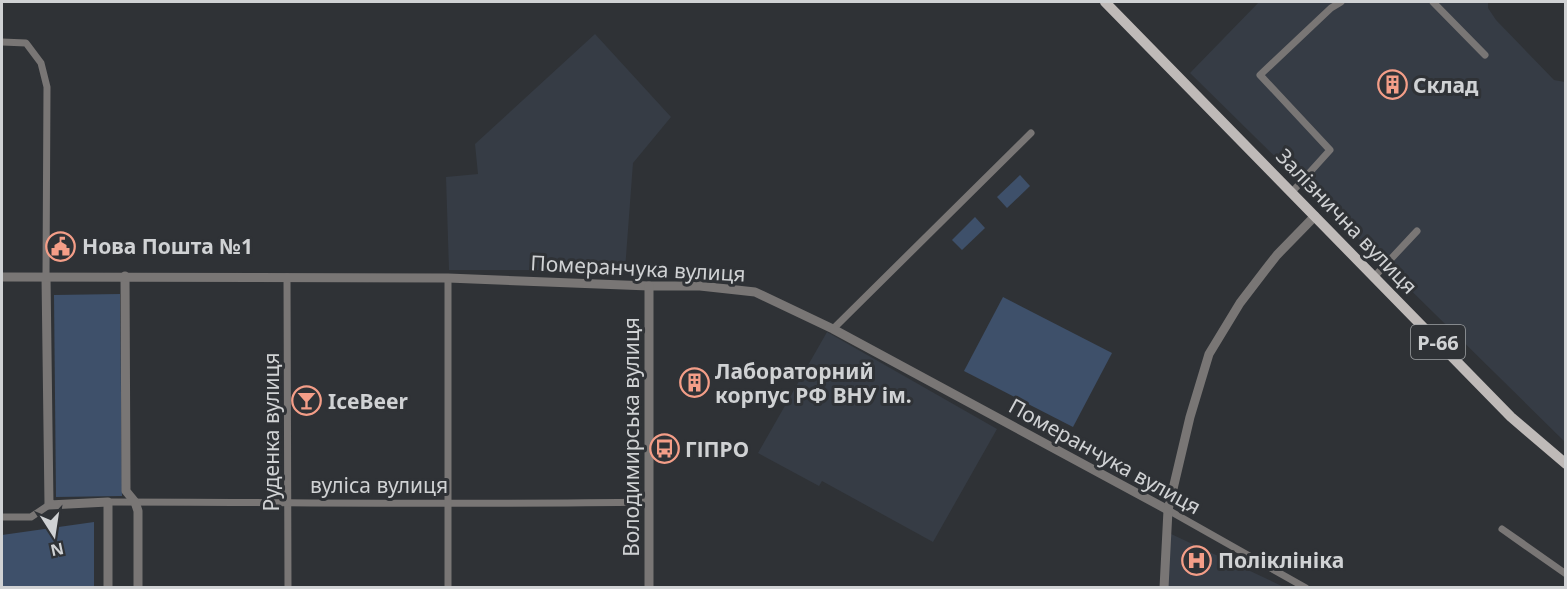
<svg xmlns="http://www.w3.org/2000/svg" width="1567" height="589" font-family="'Noto Sans',sans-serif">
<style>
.built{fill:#363c45}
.green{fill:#3e506a}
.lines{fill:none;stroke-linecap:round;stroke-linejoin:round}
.minor{stroke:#797675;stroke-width:7}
.tertiary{stroke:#797675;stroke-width:9}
.primary{stroke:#bfbab8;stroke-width:10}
.labels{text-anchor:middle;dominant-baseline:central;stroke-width:6;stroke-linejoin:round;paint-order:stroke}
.shield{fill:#2f3236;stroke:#a0a2a5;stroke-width:1.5}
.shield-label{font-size:20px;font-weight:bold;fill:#d0d2d4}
.poi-label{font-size:21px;font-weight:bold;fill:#d0d2d4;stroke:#2f3236;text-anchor:start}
.street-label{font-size:21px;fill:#d0d2d4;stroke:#2f3236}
</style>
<rect width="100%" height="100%" fill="#2f3236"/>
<g class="built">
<polygon points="1259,2 1488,2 1488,8 1496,20 1554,80 1565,82 1565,442 1190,73"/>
<polygon points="595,34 671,117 633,163 625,270 449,270 446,177 478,174 475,144"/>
<polygon points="827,332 997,429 933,542 822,481 819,486 758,453"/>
<polygon points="1169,533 1284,587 1167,588"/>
</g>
<g class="green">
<polygon points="1020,175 1030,186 1007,208 997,197"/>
<polygon points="975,217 985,228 962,250 952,240"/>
<polygon points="120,294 122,496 56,497 54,295"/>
<polygon points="1003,297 1112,353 1073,427 964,371"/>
<polygon points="94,522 94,587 2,587 2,535"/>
</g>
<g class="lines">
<g class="minor">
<polyline points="1433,2 1485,55"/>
<polyline points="2,42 26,43 41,63 47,87 46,276"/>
<polyline points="1292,192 1330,150 1260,75 1331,8 1341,2"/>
<polyline points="287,277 288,588"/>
<polyline points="1374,277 1417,231"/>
<polyline points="833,329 1031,133"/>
<path d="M 108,502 C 288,502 469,505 649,502"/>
<polyline points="1168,510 1306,588"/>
<polyline points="2,517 31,517 49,505"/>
<polyline points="1502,529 1566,574"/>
<polyline points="448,588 448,278"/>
</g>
<g class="tertiary">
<polyline points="46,276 49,505 108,502 108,588"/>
<polyline points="125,276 126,491 135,502 138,511 138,588"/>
<polyline points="2,277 448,278 649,286 700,286 755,292 833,329 1168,510"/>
<polyline points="649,286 649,588"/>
<polyline points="1164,588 1168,510 1190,417 1209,354 1240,303 1266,269 1277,255 1315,216"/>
</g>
<polyline class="primary" points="1105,2 1511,417 1566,464"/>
</g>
<defs>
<symbol id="building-ring" viewBox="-11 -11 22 22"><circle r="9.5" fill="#2f3236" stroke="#f49e88" stroke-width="1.5"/><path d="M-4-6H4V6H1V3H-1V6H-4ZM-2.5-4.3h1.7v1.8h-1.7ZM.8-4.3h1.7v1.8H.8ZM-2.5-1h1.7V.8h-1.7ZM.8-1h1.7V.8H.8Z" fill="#f49e88"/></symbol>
<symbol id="civic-ring" viewBox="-11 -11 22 22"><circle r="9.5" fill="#2f3236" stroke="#f49e88" stroke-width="1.5"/><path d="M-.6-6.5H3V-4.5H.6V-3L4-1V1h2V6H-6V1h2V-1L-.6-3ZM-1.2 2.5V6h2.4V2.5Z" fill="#f49e88"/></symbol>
<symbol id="bar-ring" viewBox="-11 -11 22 22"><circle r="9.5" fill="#2f3236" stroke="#f49e88" stroke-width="1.5"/><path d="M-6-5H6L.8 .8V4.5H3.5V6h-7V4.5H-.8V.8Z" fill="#f49e88"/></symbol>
<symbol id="bus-ring" viewBox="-11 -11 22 22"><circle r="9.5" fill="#2f3236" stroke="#f49e88" stroke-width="1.5"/><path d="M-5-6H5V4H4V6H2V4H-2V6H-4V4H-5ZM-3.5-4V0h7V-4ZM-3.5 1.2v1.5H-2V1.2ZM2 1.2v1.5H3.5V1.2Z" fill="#f49e88"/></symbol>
<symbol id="hospital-ring" viewBox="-11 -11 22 22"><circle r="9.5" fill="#2f3236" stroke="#f49e88" stroke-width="1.5"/><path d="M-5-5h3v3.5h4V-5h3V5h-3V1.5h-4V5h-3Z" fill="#f49e88"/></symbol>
</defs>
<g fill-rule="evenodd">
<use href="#building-ring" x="1376" y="68" width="33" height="33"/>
<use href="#civic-ring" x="44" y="230" width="33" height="33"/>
<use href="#building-ring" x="678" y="366" width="33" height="33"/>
<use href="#bar-ring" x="290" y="384" width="33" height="33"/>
<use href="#bus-ring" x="648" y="432" width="33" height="33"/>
<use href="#hospital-ring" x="1180" y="544" width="33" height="33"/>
</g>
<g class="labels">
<rect class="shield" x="1411" y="325" width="54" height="34" rx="4.5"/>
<g class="shield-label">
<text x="1438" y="342">Р-66</text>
</g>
<g class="poi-label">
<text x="1413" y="85">Склад</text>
<text x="82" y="246">Нова Пошта №1</text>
<text x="715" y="371">Лабораторний<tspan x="715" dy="24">корпус РФ ВНУ ім.</tspan></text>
<text x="328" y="401">IceBeer</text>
<text x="685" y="449">ГІПРО</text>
<text x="1218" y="560">Поліклініка</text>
</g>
<g class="street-label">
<text transform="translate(1347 221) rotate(46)">Залізнична вулиця</text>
<text transform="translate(638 268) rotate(3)">Померанчука вулиця</text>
<text transform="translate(271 432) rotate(-90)">Руденка вулиця</text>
<text transform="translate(631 437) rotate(-90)">Володимирська вулиця</text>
<text transform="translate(1105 456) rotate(29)">Померанчука вулиця</text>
<text x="379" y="485">вуліса вулиця</text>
</g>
</g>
<rect width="1567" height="589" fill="none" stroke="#d0d2d4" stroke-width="6"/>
<g transform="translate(54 535) rotate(168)" stroke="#2f3236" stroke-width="4.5" paint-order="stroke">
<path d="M0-4.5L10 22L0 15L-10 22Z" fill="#d0d2d4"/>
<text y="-9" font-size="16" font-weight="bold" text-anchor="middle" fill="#d0d2d4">N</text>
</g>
</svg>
